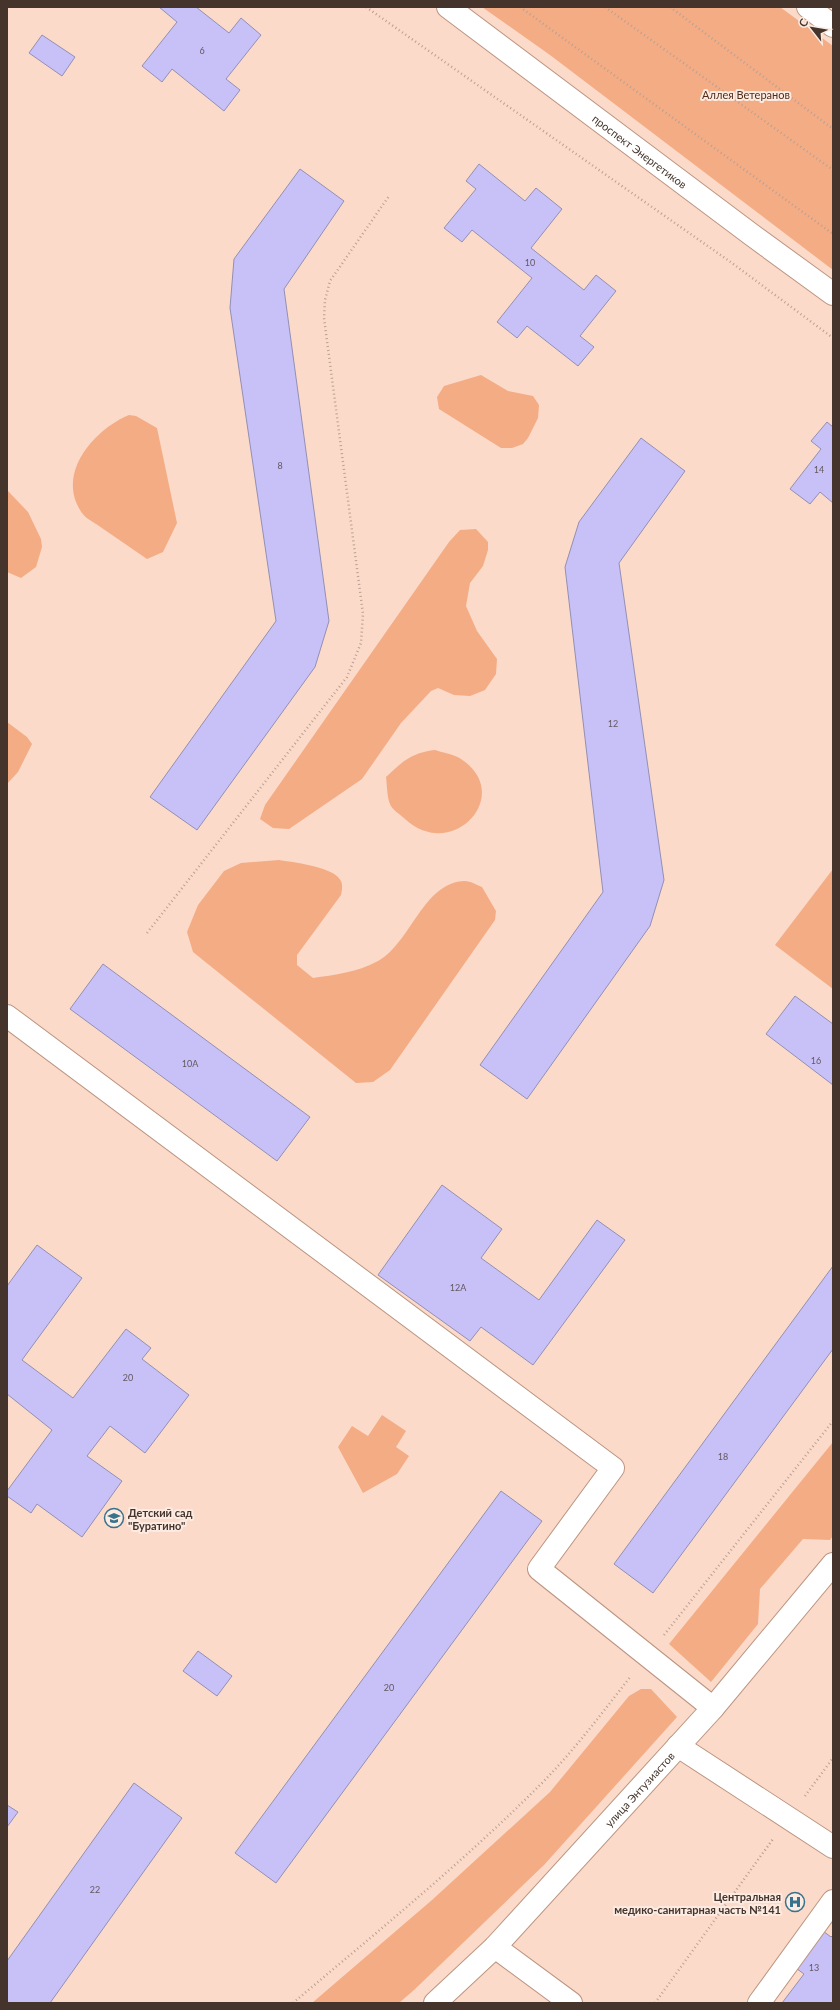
<svg xmlns="http://www.w3.org/2000/svg" width="840" height="2010" font-family="Lato,sans-serif">
<style>
.green{fill:#f4ac85}
.building{fill:#c7c1f8;stroke:#938fb4}
.lines{fill:none;stroke-linecap:round;stroke-linejoin:round}
.minor-casing{stroke:#bc9581;stroke-width:24}
.major-casing{stroke:#bc9581;stroke-width:24}
.path{stroke:#bba092;stroke-width:2.5;stroke-dasharray:1 3;stroke-linecap:butt}
.minor{stroke:#fff;stroke-width:22}
.major{stroke:#fff;stroke-width:22}
.labels{text-anchor:middle;dominant-baseline:central;stroke-width:4;stroke-linejoin:round;paint-order:stroke}
.number-label{font-size:9px;fill:#65575e}
.park-label{font-size:11px;fill:#512c17;stroke:#fcebe2}
.street-label{font-size:11px;fill:#44342b;stroke:#fcebe2}
.poi-label{font-size:11px;font-weight:bold;fill:#44342b;stroke:#fcebe2;text-anchor:start}
</style>
<rect width="100%" height="100%" fill="#fbdac9"/>
<g class="green">
<polygon points="482,7 780,7 833,46 833,270 550,55"/>
<polygon points="481,375 508,391 533,396 539,405 538,418 528,438 523,444 512,448 501,448 439,409 437,397 444,386"/>
<path d="M 129,415 L 136,416 L 157,428 L 177,523 L 163,552 L 147,559 C 131,548 115,537 99,526 C 94,522 86,519 82,513 C 55,475 93,430 129,415 Z"/>
<polygon points="7,490 28,512 41,539 42,547 36,567 21,578 7,572"/>
<polygon points="476,529 488,542 488,550 483,566 470,583 466,606 477,631 497,659 496,674 485,690 470,696 454,695 438,688 431,691 401,723 362,779 289,829 273,828 260,819 265,805 449,542 460,530"/>
<polygon points="7,722 27,737 32,744 18,772 7,784"/>
<path d="M 435,750 C 443,753 454,754 461,759 C 515,794 453,863 405,819 C 401,815 392,810 390,804 C 387,797 387,785 386,777 C 403,761 411,753 435,750 Z"/>
<path d="M 279,860 C 293,862 329,867 338,877 C 344,883 342,889 341,895 L 297,955 L 297,965 L 313,978 C 334,975 358,972 378,961 C 411,943 423,882 465,881 C 470,881 477,885 482,887 L 496,911 L 495,920 L 390,1070 L 373,1082 L 356,1083 L 193,952 L 187,932 L 198,905 L 224,871 L 241,863 Z"/>
<polygon points="833,869 833,989 775,945"/>
<polygon points="382,1415 406,1431 396,1447 409,1456 397,1474 363,1493 338,1447 352,1426 368,1436"/>
<polygon points="833,1442 833,1536 830,1540 803,1539 760,1589 758,1624 711,1682 669,1644"/>
<polygon points="641,1689 651,1689 677,1717 544,1865 414,1990 399,2003 312,2003 432,1900 550,1792 629,1696"/>
</g>
<g class="building">
<polygon points="159,7 196,7 229,33 241,18 261,35 226,79 240,90 224,111 172,69 162,82 142,66 177,22"/>
<polygon points="42,35 75,57 62,76 29,53"/>
<polygon points="479,164 525,201 536,188 562,209 531,248 584,290 596,275 616,291 580,336 594,347 578,366 527,326 517,338 497,322 532,278 472,230 462,242 444,228 476,189 466,181"/>
<polygon points="300,169 344,201 284,289 329,621 315,667 197,830 150,797 276,621 230,308 234,259"/>
<polygon points="827,422 833,427 833,503 820,492 810,504 790,489 821,449 811,441"/>
<polygon points="641,438 685,471 619,563 664,880 650,926 527,1099 480,1065 603,892 565,567 579,522"/>
<polygon points="103,964 310,1117 277,1161 70,1009"/>
<polygon points="795,996 833,1024 833,1085 766,1034"/>
<polygon points="442,1185 502,1229 481,1258 539,1300 597,1220 625,1240 533,1365 481,1327 470,1341 378,1275"/>
<polygon points="37,1245 82,1278 22,1360 73,1398 126,1329 151,1348 142,1359 189,1395 145,1453 110,1426 87,1456 122,1481 82,1537 37,1504 31,1513 7,1496 7,1491 52,1430 7,1394 7,1286"/>
<polygon points="833,1266 833,1349 653,1593 614,1564"/>
<polygon points="501,1491 542,1521 276,1883 235,1853"/>
<polygon points="198,1651 232,1676 217,1696 183,1671"/>
<polygon points="134,1783 182,1818 50,2003 7,2003 7,1961"/>
<polygon points="7,1805 18,1812 7,1827"/>
<polygon points="812,1923 831,1937 833,1935 833,2003 782,2003 804,1974 785,1960"/>
</g>
<g class="lines">
<defs>
<g id="minor">
<path id="s1" d="M 448,7 L 752,235 L 833,294"/>
<polyline points="7,1016 613,1468 539,1569 713,1708"/>
<polyline points="678,1746 833,1847"/>
<polyline points="495,1947 571,2003"/>
<polyline points="759,2003 833,1901"/>
</g>
<g id="major">
<polyline points="808,7 833,26"/>
<path id="s2" d="M 435,2003 L 495,1947 L 713,1708 L 833,1564"/>
</g>
</defs>
<use href="#minor" class="minor-casing"/>
<use href="#major" class="major-casing"/>
<g class="path">
<polyline points="366,7 732,263 833,338"/>
<polyline points="520,7 833,234"/>
<polyline points="605,7 833,170"/>
<polyline points="670,7 833,129"/>
<polyline points="147,933 347,677 361,643 363,614 324,318 325,300 330,281 389,196"/>
<polyline points="664,1635 833,1421"/>
<polyline points="805,1796 833,1758"/>
<path d="M 293,2003 C 377,1932 462,1863 540,1785 C 573,1752 602,1713 631,1676"/>
<polyline points="655,2003 773,1839"/>
</g>
<use href="#minor" class="minor"/>
<use href="#major" class="major"/>
</g>
<defs>
<symbol id="school-ring" viewBox="-11 -11 22 22"><circle r="9.5" fill="#fcebe2" stroke="#39728b" stroke-width="1.5"/><path d="M0-5L7-2L0 1L-7-2ZM-4 1L0 2.5L4 1V4Q0 6-4 4Z" fill="#39728b"/></symbol>
<symbol id="hospital-ring" viewBox="-11 -11 22 22"><circle r="9.5" fill="#fcebe2" stroke="#39728b" stroke-width="1.5"/><path d="M-5-5h3v3.5h4V-5h3V5h-3V1.5h-4V5h-3Z" fill="#39728b"/></symbol>
</defs>
<g fill-rule="evenodd">
<use href="#school-ring" x="103" y="1507" width="22" height="22"/>
<use href="#hospital-ring" x="784" y="1891" width="22" height="22"/>
</g>
<g class="labels">
<g class="number-label">
<text x="202" y="50">6</text>
<text x="530" y="262">10</text>
<text x="280" y="465">8</text>
<text x="819" y="469">14</text>
<text x="613" y="723">12</text>
<text x="816" y="1060">16</text>
<text x="190" y="1063">10А</text>
<text x="458" y="1287">12А</text>
<text x="128" y="1377">20</text>
<text x="723" y="1456">18</text>
<text x="389" y="1687">20</text>
<text x="95" y="1889">22</text>
<text x="814" y="1967">13</text>
</g>
<g class="park-label">
<text x="746" y="94">Аллея Ветеранов</text>
</g>
<g class="street-label">
<text stroke="none"><textPath href="#s1" startOffset="240">проспект Энергетиков</textPath></text>
<text stroke="none"><textPath href="#s2" startOffset="296">улица Энтузиастов</textPath></text>
</g>
<g class="poi-label">
<text x="128" y="1512">Детский сад<tspan x="128" dy="13">"Буратино"</tspan></text>
<text x="781" y="1896" text-anchor="end">Центральная<tspan x="781" dy="13">медико-санитарная часть №141</tspan></text>
</g>
</g>
<rect width="840" height="2010" fill="none" stroke="#44342b" stroke-width="16"/>
<g transform="translate(812 28) rotate(301)" stroke="#fcebe2" stroke-width="3" paint-order="stroke">
<path d="M0-3L7 15L0 10L-7 15Z" fill="#44342b"/>
<text y="-6" font-size="11" font-weight="bold" text-anchor="middle" fill="#44342b">С</text>
</g>
</svg>
